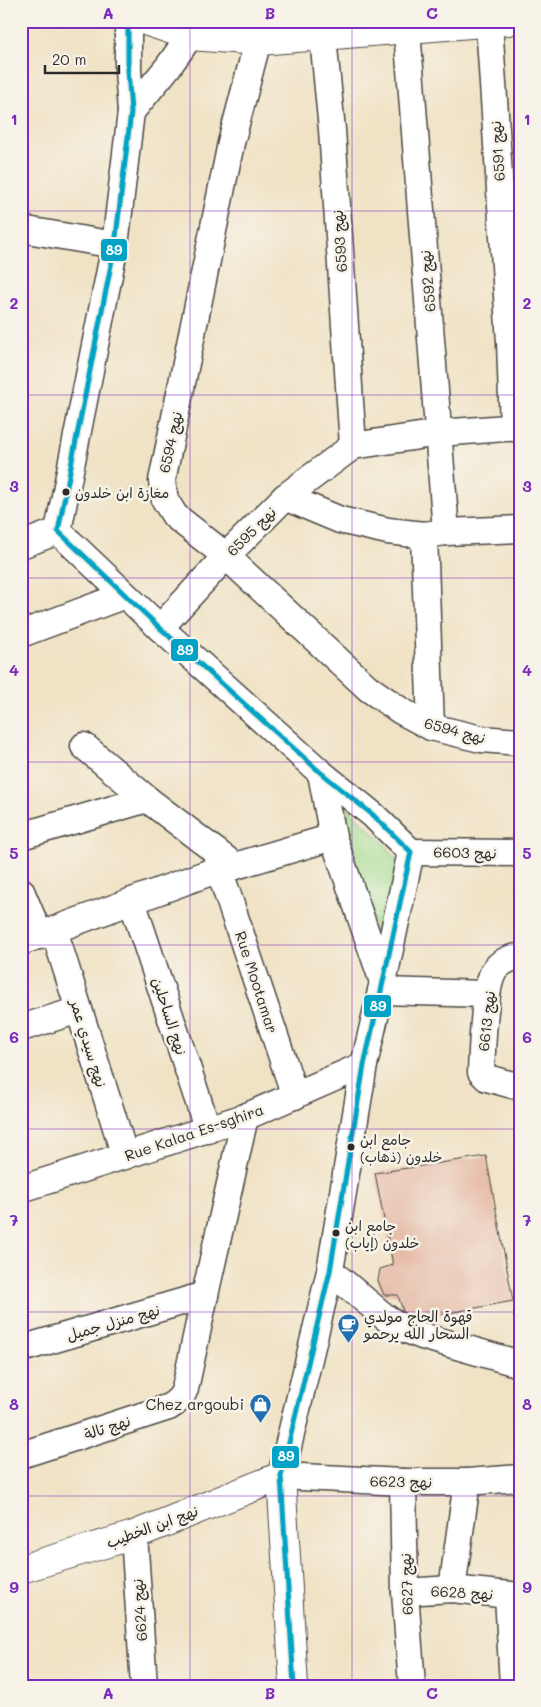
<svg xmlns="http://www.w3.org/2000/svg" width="541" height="1707" font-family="Mali,'Playpen Sans Arabic',sans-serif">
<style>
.green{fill:#a0db8e;stroke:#66835c}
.building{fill:#e4b5a0}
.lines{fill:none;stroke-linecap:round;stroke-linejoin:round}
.street-casing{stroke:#494642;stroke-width:29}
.secondary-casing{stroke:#494642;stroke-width:30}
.street{stroke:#fff;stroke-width:26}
.secondary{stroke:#fff;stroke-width:28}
.bus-1-casing{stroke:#f7f3e8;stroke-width:9}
.bus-1{stroke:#02a3c6;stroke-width:5}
.grid{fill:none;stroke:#7b2cbf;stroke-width:1;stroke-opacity:0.55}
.bus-dot{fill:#2b2b2b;stroke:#f7f3e8;stroke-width:2}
.labels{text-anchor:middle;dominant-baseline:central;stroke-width:5;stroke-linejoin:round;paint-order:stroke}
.bus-label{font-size:14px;fill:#2b2b2b;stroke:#f7f3e8;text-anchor:start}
.street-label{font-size:15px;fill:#2b2b2b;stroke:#f7f3e8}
.poi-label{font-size:15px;fill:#2b2b2b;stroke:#f7f3e8;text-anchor:start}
.line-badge{stroke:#f7f3e8;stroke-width:2}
.badge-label{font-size:14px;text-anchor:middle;font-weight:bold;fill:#fff}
.neatline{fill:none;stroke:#7b2cbf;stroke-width:2}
.grid-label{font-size:16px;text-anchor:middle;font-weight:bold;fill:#7b2cbf}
</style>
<rect width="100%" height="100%" fill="#f7f3e8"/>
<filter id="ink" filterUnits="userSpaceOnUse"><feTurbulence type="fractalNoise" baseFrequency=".02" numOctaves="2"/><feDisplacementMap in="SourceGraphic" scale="10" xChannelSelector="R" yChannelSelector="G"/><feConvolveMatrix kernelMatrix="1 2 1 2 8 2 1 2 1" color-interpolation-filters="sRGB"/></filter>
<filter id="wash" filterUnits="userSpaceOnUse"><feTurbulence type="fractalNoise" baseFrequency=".0096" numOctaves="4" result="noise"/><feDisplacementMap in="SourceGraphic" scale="20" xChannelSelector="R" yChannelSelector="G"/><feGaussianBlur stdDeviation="1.12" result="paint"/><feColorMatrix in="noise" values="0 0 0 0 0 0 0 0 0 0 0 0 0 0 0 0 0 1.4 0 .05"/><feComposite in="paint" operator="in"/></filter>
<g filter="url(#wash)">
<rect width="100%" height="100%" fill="#f0e2c5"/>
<polygon class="green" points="336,797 386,845 397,861 383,955"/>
<g id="blocks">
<polygon class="building" points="486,1156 513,1301 406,1321 398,1295 384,1295 378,1281 380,1269 393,1265 375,1173"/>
</g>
</g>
<g filter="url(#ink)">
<use href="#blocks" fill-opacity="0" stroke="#494642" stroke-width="1"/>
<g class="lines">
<defs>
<g id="street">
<polyline points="128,21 128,70 131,112 115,245 58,531 160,628 321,773 373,815 411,852 381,991 364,1065 330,1271 281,1476 403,1482 467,1482 520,1478"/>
<polyline points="263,21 231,143 162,481 165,500 175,516 226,556 368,688 401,711 431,727 481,739 520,742"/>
<polyline points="489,23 510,342 513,428"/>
<polyline points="407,30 446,532"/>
<polyline points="323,37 332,130 353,446"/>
<polyline points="131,112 168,67 190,36"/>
<polyline points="21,229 115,245"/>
<polyline points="285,497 340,520 388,531 424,535 446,532 520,529"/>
<polyline points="424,535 431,727"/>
<polyline points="21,545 58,531"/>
<polyline points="160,628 226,556 285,497 353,446 439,433 520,427"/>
<polyline points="21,634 125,595"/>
<polyline points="84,746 147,799 235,866"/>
<polyline points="321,773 333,837 383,982"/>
<polyline points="21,836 147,799"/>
<polyline points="411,852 520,853"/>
<polyline points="219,869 295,1096"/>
<polyline points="21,891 40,936"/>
<polyline points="132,901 208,1130"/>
<polyline points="54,930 125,1156"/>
<polyline points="21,942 219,869 235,866 333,837"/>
<path d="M 520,957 C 510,957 499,963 494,971 C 484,987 482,1051 481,1072 L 487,1078 L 520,1087"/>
<polyline points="381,991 487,994"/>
<polyline points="21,1028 79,1010"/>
<polyline points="21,1189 245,1117 364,1065"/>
<polyline points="330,1271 385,1317 402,1328 422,1336 520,1364"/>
<polyline points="21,1349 205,1295"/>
<path d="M 21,1455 L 169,1407 C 178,1402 182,1397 185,1389 L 205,1295 L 245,1117"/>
<polyline points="403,1482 405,1592 412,1686"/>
<polyline points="134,1535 144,1686"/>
<polyline points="452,1589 467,1482"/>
<polyline points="405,1592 452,1589 520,1596"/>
<polyline points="508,1595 513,1686"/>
</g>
<g id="secondary">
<polyline points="145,21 190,36 259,41 508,21"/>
<polyline points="21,1569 134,1535 281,1476 294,1686"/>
</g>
</defs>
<use href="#street" class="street-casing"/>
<use href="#secondary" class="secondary-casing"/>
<use href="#street" class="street"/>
<use href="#secondary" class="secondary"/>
<defs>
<polyline id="bus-1" points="128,21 128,70 131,112 115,245 58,531 160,628 321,773 373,815 411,852 381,991 364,1065 330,1271 281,1476 294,1686"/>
</defs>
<use href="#bus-1" class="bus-1-casing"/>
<use href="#bus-1" class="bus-1"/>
</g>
</g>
<path class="grid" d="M 190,21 L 190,1686M 352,21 L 352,1686M 21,211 L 520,211M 21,395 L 520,395M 21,578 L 520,578M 21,762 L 520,762M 21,945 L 520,945M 21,1129 L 520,1129M 21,1312 L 520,1312M 21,1496 L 520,1496"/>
<defs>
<symbol id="cafe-pin" viewBox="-11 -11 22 30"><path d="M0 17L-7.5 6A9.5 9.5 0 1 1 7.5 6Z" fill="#1f6fb2" stroke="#f7f3e8"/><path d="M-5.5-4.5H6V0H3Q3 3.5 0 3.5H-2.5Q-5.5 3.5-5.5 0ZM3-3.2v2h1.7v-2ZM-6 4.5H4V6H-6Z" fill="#fff"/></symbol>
<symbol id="shop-pin" viewBox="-11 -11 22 30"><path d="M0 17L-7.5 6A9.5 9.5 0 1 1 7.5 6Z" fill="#1f6fb2" stroke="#f7f3e8"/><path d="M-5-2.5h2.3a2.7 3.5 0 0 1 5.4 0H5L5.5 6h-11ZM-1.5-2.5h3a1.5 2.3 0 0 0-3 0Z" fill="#fff"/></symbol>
</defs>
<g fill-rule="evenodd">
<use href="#cafe-pin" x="336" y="1312" width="25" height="34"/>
<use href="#shop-pin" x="248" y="1392" width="25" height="34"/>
</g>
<g class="bus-dot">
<circle cx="66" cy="492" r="4.5"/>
<circle cx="351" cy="1147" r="4.5"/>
<circle cx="336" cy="1233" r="4.5"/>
</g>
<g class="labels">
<g class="bus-label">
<text x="75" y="492">مغازة ابن خلدون</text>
<text x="360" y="1139">جامع ابن<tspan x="360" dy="17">خلدون (ذهاب)</tspan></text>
<text x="345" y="1225">جامع ابن<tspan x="345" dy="17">خلدون (إياب)</tspan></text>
</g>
<g class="street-label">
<text transform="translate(497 151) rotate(-94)">نهج 6591</text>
<text transform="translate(339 241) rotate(-94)">نهج 6593</text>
<text transform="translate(427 281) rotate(-95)">نهج 6592</text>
<text transform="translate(170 442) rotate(-78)">نهج 6594</text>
<text transform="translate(251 531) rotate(-45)">نهج 6595</text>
<text transform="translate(455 730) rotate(15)">نهج 6594</text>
<text transform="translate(465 852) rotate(1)">نهج 6603</text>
<text transform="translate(257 982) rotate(72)">Rue Mootamar</text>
<text transform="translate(170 1016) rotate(72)">نهج الساحلين</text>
<text transform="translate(486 1021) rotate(-84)">نهج 6613</text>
<text transform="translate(89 1043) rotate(73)">نهج سيدي عمر</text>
<text transform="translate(194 1132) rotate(-19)">Rue Kalaa Es-sghira</text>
<text transform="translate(113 1322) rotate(-16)">نهج منزل جميل</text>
<text transform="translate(107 1427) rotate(-18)">نهج تالة</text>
<text transform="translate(401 1481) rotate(1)">نهج 6623</text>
<text transform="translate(152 1526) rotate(-20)">نهج ابن الخطيب</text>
<text transform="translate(406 1584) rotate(-92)">نهج 6627</text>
<text transform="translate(462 1592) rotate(3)">نهج 6628</text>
<text transform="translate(139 1610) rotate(-94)">نهج 6624</text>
</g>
<g class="poi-label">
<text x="364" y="1316">قهوة الحاج مولدي<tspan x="364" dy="17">السحار الله يرحمو</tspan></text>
<text x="244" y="1404" text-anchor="end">Chez argoubi</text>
</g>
</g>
<g class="line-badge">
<rect x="100" y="238" width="28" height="24" rx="5" fill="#02a3c6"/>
<rect x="170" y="638" width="29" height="24" rx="5" fill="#02a3c6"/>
<rect x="363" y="994" width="29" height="24" rx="5" fill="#02a3c6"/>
<rect x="271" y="1445" width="29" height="24" rx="5" fill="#02a3c6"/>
</g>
<g class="badge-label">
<text x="114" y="255">89</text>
<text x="185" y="655">89</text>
<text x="378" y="1011">89</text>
<text x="286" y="1461">89</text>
</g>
<rect width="541" height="1707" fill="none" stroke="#f7f3e8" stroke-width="55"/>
<path d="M45 65v8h74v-8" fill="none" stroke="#2b2b2b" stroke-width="2.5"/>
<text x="52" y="65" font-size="15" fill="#2b2b2b" stroke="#f7f3e8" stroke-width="4" paint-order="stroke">20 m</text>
<rect x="28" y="28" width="486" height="1652" class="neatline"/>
<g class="grid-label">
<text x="108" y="19">A</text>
<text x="270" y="19">B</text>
<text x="432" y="19">C</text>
<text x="14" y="125">1</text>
<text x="527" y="125">1</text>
<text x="14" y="309">2</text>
<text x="527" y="309">2</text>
<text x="14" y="492">3</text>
<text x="527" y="492">3</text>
<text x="14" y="676">4</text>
<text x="527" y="676">4</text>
<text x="14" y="859">5</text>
<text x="527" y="859">5</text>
<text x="14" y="1043">6</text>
<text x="527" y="1043">6</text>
<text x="14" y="1226">7</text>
<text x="527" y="1226">7</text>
<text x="14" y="1410">8</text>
<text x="527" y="1410">8</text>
<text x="14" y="1593">9</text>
<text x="527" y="1593">9</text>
<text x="108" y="1699">A</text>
<text x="270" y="1699">B</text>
<text x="432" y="1699">C</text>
</g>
</svg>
